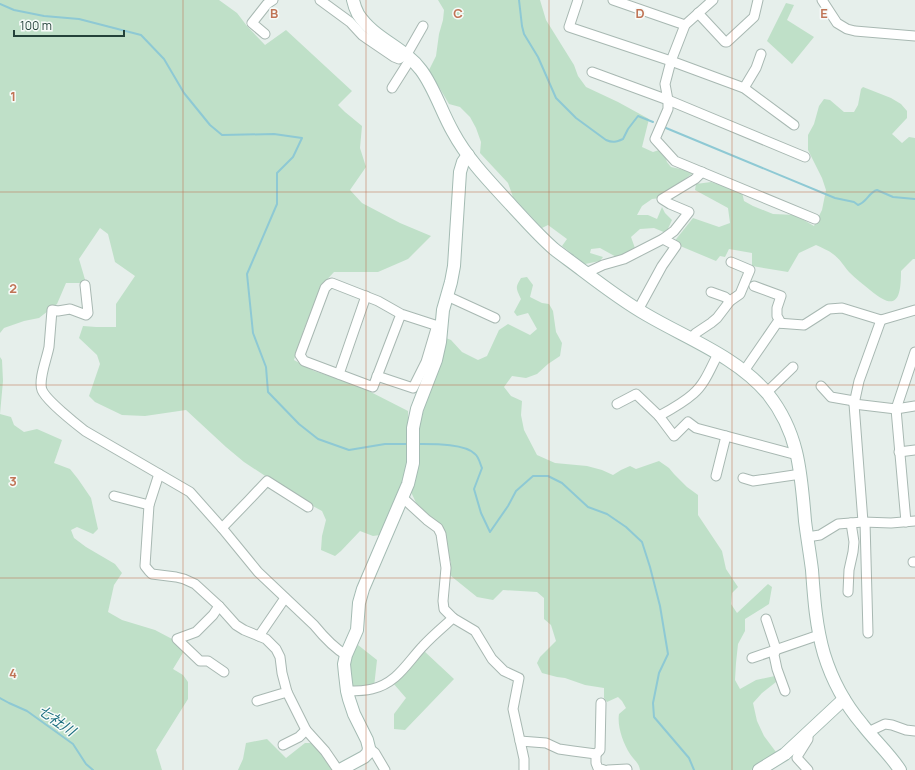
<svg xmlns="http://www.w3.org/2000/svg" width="915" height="770" font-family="Manrope,'Noto Sans JP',sans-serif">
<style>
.green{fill:#bfe0c8}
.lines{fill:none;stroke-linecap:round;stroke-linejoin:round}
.stream{stroke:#8ec9d4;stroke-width:2}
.street-casing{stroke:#a8b8b2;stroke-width:11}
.secondary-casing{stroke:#a4bbb3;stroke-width:14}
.street{stroke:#fff;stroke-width:9}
.secondary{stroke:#fff;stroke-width:12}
.grid{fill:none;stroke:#c07456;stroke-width:1;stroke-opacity:0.55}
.labels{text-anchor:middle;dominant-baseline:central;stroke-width:3;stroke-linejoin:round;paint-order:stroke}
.water-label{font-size:14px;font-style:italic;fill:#1c6f80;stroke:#f7fbf9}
.grid-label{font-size:13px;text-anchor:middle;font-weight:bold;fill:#c07456;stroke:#f7fbf9;stroke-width:3;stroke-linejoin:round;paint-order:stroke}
</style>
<rect width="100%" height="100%" fill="#e6efeb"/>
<g class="green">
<polygon points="0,0 219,0 237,13 247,26 265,45 286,30 352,91 338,105 345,112 362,126 360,148 366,167 350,190 362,203 400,223 431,236 408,259 378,272 334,272 322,285 304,329 294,360 314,371 357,385 408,411 408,435 406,474 380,535 373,536 360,531 341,551 335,556 321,550 322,536 326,520 322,511 300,499 244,462 226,447 186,410 145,416 122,415 95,402 89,396 100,364 97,355 79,338 83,326 96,327 116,327 116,304 135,276 115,262 108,234 100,228 79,259 86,283 66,283 57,304 39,318 24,321 4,328 0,333"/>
<polygon points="438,0 540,0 546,20 574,65 578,76 586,87 618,102 649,119 642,147 653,152 659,150 664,153 667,162 671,167 694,172 661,198 652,199 642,206 637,215 648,215 657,219 662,207 665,213 672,220 666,233 654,228 640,229 631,237 636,251 620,259 600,248 591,249 590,253 603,257 600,261 585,264 562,246 567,239 548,225 542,228 513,197 508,183 480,153 481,142 476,128 470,117 460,107 449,104 429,70 436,56 439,34 443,20 444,10"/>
<polygon points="786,3 794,5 787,20 814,37 792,64 767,41"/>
<path d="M 863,87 L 891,98 L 901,104 L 907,111 L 907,118 L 892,134 L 902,143 L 909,137 L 915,138 L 915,259 L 913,259 L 901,271 C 901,298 897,313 870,290 C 863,284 856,279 849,272 C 844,266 839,258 833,254 C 828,250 822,248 816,245 L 799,253 L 788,272 L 752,266 L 752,253 L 729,249 L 725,257 L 720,256 L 716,261 L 673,243 L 693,218 L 719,227 L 730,223 L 728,208 L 695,190 L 696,184 L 711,182 L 742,192 L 744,201 L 753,206 L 773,214 L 795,215 L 814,226 L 822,210 L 826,190 L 822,178 L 808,150 L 808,135 L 814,124 L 819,106 L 824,99 L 830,100 L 844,112 L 854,112 L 858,105 L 861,89 Z"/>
<path d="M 527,277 L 533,285 L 530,297 L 542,303 L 549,304 L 553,311 L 556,332 L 562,343 L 560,356 L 548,364 L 537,374 L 526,378 L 512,376 L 504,387 L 511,396 L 522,401 L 521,415 L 524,430 L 537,455 L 555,463 L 587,466 L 602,470 L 613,475 L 621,470 L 630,466 L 636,469 L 659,461 L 669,468 L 674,474 L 687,487 L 698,495 L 698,515 L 722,551 L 726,569 L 738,587 L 732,593 L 731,604 L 737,613 L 768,584 L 772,587 L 769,604 L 745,619 L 745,631 L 738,644 L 736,663 L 735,680 L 740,689 L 756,680 L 775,676 L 776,682 L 762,693 L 753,703 L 757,721 L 764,736 L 776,752 L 772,759 L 751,770 L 640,770 C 639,763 634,760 630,754 C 623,743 617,726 619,714 L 626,708 L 622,701 L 618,697 L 607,702 L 604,698 L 604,688 L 585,685 L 565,678 L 557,677 L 542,673 L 537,663 L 540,657 L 556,641 L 551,625 L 544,619 L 544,598 L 537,592 L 503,590 L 493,600 L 477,597 L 451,576 L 451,562 L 448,557 L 441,528 L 422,513 L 418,507 L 411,492 L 417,474 L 419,460 L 419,428 L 429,390 L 446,338 L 451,340 L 462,352 L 478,360 L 487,356 L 499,330 L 508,324 L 530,335 L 537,329 L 528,313 L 517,316 L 514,312 L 521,299 C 516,288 515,288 521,278 Z"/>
<polygon points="0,357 2,360 3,381 0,414 11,417 14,425 24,432 37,429 62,440 54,463 70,469 78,479 91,498 98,529 93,534 77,527 71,530 74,538 86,547 115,564 122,573 114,585 108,612 122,620 155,630 174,640 184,651 173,669 183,675 188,682 188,699 156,750 162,770 0,770"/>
<path d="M 358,645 L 377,660 L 374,687 L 351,689 C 350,670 347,662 358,645 Z"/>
<polygon points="424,651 454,679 405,730 394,729 394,714 406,698 393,683"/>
<polygon points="267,739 286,758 305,743 313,743 336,770 238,770 243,759 246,743"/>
</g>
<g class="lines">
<g class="stream">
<path d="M 519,0 L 522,26 L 524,34 L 538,57 L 556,98 L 576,118 L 606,140 C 613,143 616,142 623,139 L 628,129 L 638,116 L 653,122"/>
<polyline points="0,4 14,10 44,16 79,19 141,35 164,59 184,93 210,125 222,135 274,134 302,138 293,157 277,173 277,204 247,274 253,333 266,367 268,392 299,424 318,439 349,450 385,444 408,444"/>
<path d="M 666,128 L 835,198 L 854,202 L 858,205 C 867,202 869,192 877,190 L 893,197 L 915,199"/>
<path d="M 417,444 C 431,444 465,443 475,454 C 479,457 480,464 482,468 L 474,489 L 481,513 L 490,532 L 508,506 L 516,491 L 533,476 L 548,476 L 562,483 L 588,507 L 607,514 L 626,527 L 642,542 L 650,567 L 660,606 L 668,654 L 659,673 L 653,703 L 654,717 L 689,758 L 694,770"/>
<polyline points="0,698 9,703 27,711 73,744 86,764 93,770"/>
</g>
<defs>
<g id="street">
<polyline points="320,0 350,22 362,35 369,40 394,57 399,59 407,54 423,26"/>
<polyline points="578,0 569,27 671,61 744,88 794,125"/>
<polyline points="613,0 685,25"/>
<polyline points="713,0 685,25 671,61 665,84 668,100 668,109 655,139 675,161 815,219"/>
<polyline points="822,0 837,23 847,29 855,31 915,36"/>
<polyline points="698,13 725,42 727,42 754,17 758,0"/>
<polyline points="265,34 252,23 267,4 273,0"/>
<polyline points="592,72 668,100 805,157"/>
<polyline points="392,88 411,58"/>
<polyline points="744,88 756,68 761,54"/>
<polyline points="586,273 603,265 624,259 663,239 674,231 689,212 670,204 662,199 695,179 702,172"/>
<path d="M 85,285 L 88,313 L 86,315 L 70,309 L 58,311 L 52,310 C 51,322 50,335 49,347 C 47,358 38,380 42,390 C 46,400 76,424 85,431 L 190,492 L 222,528 L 258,572 L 314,625 C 323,636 334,648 346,655"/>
<polyline points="754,286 781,296 777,308 777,316 781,323"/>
<polyline points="711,292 725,297 730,301"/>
<polyline points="447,296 495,318"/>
<polyline points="638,310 662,266 676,246 663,239"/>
<polyline points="401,314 373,387 304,361 300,355 325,288 329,284 332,283 378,301 401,314 441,327"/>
<polyline points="690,339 696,333 711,323 717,318 730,301 740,294 750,270 731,262"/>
<polyline points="744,371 777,323 804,325 829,309 842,308 881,320 915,310"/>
<polyline points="339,374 366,296"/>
<polyline points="377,376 413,388 426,362 437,325"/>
<polyline points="821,386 831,397 854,401"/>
<polyline points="766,393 793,367"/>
<polyline points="617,404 636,394 659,416 674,436 688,422 696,428 797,455"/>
<polyline points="854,404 896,409 915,406"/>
<path d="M 659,416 C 670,410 683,403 693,394 C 705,384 711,367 718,354"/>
<polyline points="899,452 915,450"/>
<polyline points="159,474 149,505 145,566 149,571 152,574 176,577 184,579 195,584 219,606 236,625 244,630 266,639 276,649 280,657 282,673 287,692 257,701"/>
<polyline points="716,476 726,436"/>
<polyline points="743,478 753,481 801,474"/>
<polyline points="114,496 149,505"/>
<polyline points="403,498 427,520 438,528 441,534 446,568 443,601 444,609 453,618"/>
<polyline points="863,522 854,404 859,381 881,320"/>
<polyline points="865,522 868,633"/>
<polyline points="906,522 896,409 915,352"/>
<polyline points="222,528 249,500 267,481 308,507"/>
<polyline points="807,537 820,535 838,524 863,522 891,523 915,521"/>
<polyline points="913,562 915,562"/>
<polyline points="848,592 849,570 853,552 854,542 851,523"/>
<polyline points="219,606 213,615 196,632 177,639 200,661 208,661 224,672"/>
<polyline points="766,619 776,649 774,655 777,669 785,691"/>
<polyline points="259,636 285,598"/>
<polyline points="752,658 819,635"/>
<path d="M 347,691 C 355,691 364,691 372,689 C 397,683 407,663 423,646 C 432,636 443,627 453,618 L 475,631 L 492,659 L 504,671 L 519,678 L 513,709 L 524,759 L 524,770"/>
<polyline points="287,692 306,730 325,751 338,770"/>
<polyline points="868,732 885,724 892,725 906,730 915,731"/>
<polyline points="808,733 808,739 798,755 797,758 808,770"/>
<polyline points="520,741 546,743 559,749 573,751 596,754 596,763 598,768 604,770"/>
<polyline points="283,745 299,737 306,730"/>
<polyline points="369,748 375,753 385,770"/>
<polyline points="596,754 600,750 601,703"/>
<polyline points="608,770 627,769"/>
</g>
<g id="secondary">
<path d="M 353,0 C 354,5 356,10 358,14 C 374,39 404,47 421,70 C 434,87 442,113 453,132 C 468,160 491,183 512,206 C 526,221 539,236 554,249 C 563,256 573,263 582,270 C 603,286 624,302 647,315 C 688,339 737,357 768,394 C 799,433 801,473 805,521 C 807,537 810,554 812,570 C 814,598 816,627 824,654 C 832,680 845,704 862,724 C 874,740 889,753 900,770"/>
<polyline points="340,770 364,757 368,753 369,748 367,740 354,714 349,699 347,691 345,674 344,664 346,655 357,630 359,603 363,589 408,484 413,463 413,428 417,409 436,360 440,342 443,310 451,282 454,266 460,172 463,162 468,155"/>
<polyline points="759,770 785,754 844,699"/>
</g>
</defs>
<use href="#street" class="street-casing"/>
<use href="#secondary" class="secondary-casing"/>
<use href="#street" class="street"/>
<use href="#secondary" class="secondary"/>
</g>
<path class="grid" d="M 183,0 L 183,770M 366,0 L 366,770M 549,0 L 549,770M 732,0 L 732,770M 0,192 L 915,192M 0,385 L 915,385M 0,578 L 915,578"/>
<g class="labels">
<g class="water-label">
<text transform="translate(57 720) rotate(35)">七社川</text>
</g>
</g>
<g class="grid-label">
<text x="274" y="18">B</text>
<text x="458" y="18">C</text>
<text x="640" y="18">D</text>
<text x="824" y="18">E</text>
<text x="13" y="101">1</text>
<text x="13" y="293">2</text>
<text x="13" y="486">3</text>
<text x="13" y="678">4</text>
</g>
<path d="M14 30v6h110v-6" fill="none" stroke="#24423a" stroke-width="2"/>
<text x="20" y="30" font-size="12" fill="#24423a" stroke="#f7fbf9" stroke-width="3" paint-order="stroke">100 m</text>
</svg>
